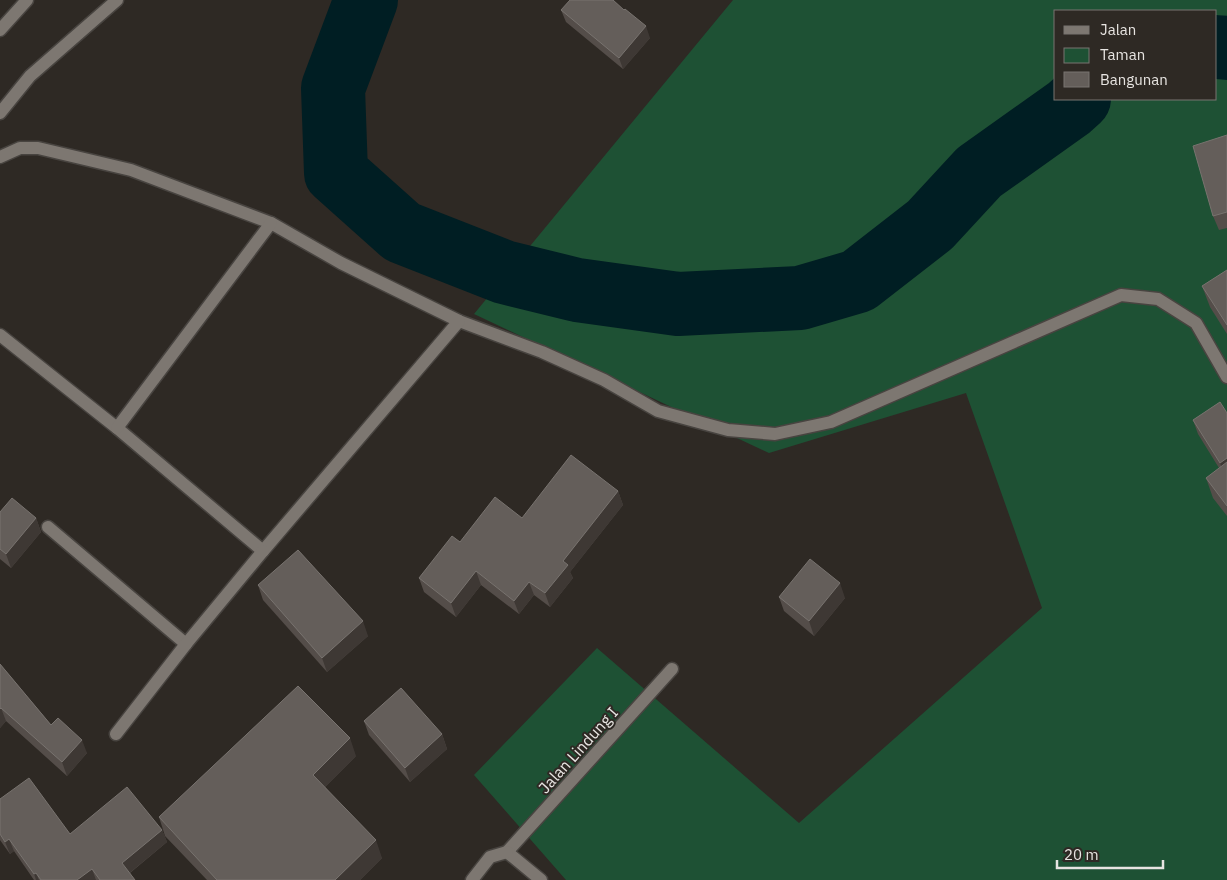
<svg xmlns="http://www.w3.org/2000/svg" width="1227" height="880" font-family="'IBM Plex Sans',sans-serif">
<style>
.green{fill:#1e5134;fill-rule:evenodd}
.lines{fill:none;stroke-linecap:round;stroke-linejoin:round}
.river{stroke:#001e23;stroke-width:64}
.lane-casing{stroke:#484440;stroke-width:15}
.street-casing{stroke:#484440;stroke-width:15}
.lane{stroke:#7d7771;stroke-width:12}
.street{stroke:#7d7771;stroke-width:12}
.wall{fill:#544d49}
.shaded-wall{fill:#3e3834}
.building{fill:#645e5a;stroke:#78736f}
.labels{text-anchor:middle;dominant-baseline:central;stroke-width:4;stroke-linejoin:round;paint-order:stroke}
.street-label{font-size:16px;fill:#e7e4e1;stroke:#2e2924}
</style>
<rect width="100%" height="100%" fill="#2e2924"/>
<path class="green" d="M 733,0 L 1227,0 L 1227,880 L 566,880 L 474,775 L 597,648 L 799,823 L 1042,608 L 966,393 L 769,453 L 474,314 ZM 1056,11 L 1216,11 L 1216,99 L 1056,99 Z"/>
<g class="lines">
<g class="river">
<polyline points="366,0 333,88 336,173 402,232 504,272 577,290 678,304 800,298 858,281 930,225 979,172 1069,108 1079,99"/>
<polyline points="1216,47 1227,48"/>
</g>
<defs>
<polyline id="lane" points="459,321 542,352 604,380 658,411 728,430 775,434 831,422 1121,295 1158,299 1196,323 1227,377"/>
<g id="street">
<polyline points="0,30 27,0"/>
<polyline points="0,113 30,76 117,0"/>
<polyline points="0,157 20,148 38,148 131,170 271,223 341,263 459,321 263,551 117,428 0,335"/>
<polyline points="117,428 271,223"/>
<polyline points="48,527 186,644"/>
<polyline points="116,734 186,644 263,551"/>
<polyline points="507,852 672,669"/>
<polyline points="507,852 541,880"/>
<polyline points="472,880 490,857 507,852"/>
</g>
</defs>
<use href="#lane" class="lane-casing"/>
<use href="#street" class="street-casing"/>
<use href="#lane" class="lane"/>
<use href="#street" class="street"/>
</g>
<g class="wall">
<polygon points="561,10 650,38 623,69 566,22"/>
<polygon points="1227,135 1227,228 1219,230 1213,216"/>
<polygon points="1227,270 1227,334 1210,307 1202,286"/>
<polygon points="1227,413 1227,516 1213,498 1206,478 1219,468 1198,434 1193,420"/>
<polygon points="618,491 623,505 570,572 573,578 550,607 534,595 519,614 481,585 456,617 424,592 419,578 460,542 522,518"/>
<polygon points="0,512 36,518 41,532 11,568 0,559"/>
<polygon points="258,585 368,636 327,672 263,600"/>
<polygon points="779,597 845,598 814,636 784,611"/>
<polygon points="0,664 51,725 87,753 67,776 6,721 0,728"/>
<polygon points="364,721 442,734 447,749 410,782 369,735"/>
<polygon points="356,756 325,787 382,858 360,880 207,880 165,836 159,817"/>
<polygon points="0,799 70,834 162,830 167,842 130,873 135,880 34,880 14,851 10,854 0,840"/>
</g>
<g class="shaded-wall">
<polygon points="646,26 650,38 623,69 619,58"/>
<polygon points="1227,458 1227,476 1225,477 1220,463"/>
<polygon points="618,491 623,505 570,572 573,578 550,607 545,593 563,561"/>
<polygon points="36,518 41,532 11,568 6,554"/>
<polygon points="476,571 481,585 456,617 451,603"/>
<polygon points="529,582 534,595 519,614 514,601"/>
<polygon points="840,583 845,598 814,636 809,621"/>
<polygon points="363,621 368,636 327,672 322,658"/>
<polygon points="1,708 6,721 0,728 0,709"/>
<polygon points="442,734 447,749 410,782 405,768"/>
<polygon points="350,738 356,756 319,793 313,775"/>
<polygon points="82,740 87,753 67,776 62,762"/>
<polygon points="162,830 167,842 127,875 122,863"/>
<polygon points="9,839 14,851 10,854 5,842"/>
<polygon points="376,840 382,858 360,880 335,880"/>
<polygon points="92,869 96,880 77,880"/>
<polygon points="36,873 39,880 36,880 34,874"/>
</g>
<g class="building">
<polygon points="570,0 613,0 624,10 625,9 646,26 619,58 561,10"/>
<polygon points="1227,135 1227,212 1213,216 1193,146"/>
<polygon points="1227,270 1227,325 1202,286"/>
<polygon points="1220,402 1227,413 1227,458 1220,463 1193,420"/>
<polygon points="571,455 618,491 563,561 568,565 545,593 529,582 514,601 476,571 451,603 419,578 452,536 460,542 495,497 522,518"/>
<polygon points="1227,462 1227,506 1206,478"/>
<polygon points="12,498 36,518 6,554 0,549 0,512"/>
<polygon points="298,550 363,621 322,658 258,585"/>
<polygon points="810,559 840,583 809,621 779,597"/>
<polygon points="0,664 51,725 58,718 82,740 62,762 1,708 0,709"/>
<polygon points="298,686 350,738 313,775 376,840 335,880 217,880 159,817"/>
<polygon points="401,688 442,734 405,768 364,721"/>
<polygon points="29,778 70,834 127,787 162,830 122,863 135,880 100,880 92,869 77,880 41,880 36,873 34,874 9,839 5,842 0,834 0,799"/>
</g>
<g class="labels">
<g class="street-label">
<text transform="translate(578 750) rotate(-48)">Jalan Lindung I</text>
</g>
</g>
<rect x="1054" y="10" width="162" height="90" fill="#2e2924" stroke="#787470"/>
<rect x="1064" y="26" width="25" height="8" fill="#7d7771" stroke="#787470"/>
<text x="1100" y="35" font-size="15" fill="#e7e4e1">Jalan</text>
<rect x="1064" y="48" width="25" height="15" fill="#1e5134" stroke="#787470"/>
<text x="1100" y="60" font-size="15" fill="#e7e4e1">Taman</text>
<rect x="1064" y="72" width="25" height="15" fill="#645e5a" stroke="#787470"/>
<text x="1100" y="85" font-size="15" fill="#e7e4e1">Bangunan</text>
<path d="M1057 860v8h106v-8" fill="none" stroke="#e7e4e1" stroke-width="2.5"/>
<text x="1064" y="860" font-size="15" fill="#e7e4e1" stroke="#2e2924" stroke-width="4" paint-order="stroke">20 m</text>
</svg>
